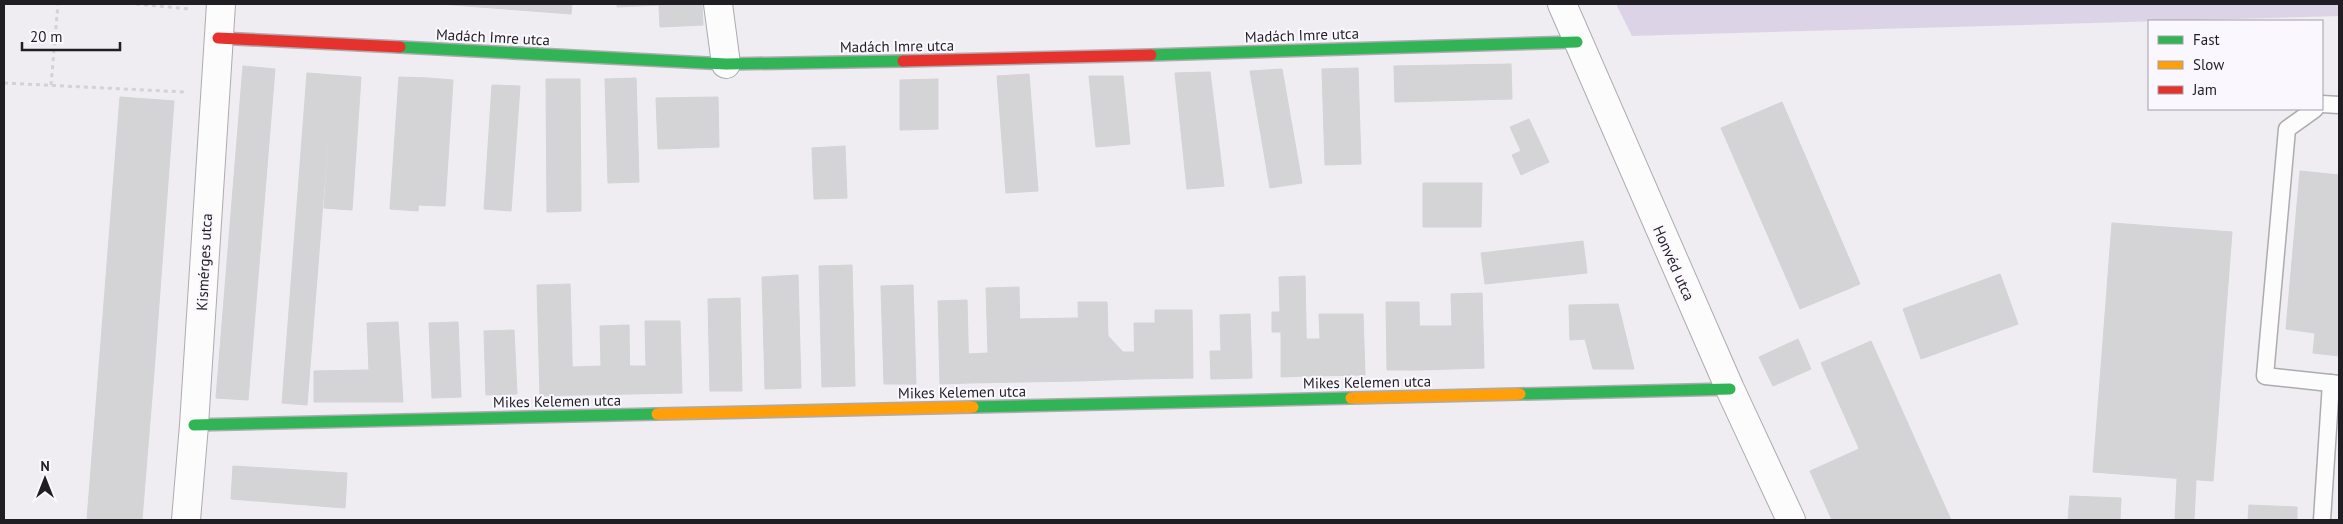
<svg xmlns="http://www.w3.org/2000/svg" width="2343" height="524" font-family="'PT Sans',sans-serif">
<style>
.green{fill:#dcd4e6}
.building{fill:#d4d4d7;stroke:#d2d4d5}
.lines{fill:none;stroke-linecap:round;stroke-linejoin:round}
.lane-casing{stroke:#acabaf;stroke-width:19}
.street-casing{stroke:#acabaf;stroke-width:30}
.fast-casing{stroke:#acabaf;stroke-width:14}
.slow-casing{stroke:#acabaf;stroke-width:14}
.jam-casing{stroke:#acabaf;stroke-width:14}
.path{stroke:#d4d2d5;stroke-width:3;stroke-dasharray:4 4;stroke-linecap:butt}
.lane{stroke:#fdfcfd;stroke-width:16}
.street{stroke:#fdfcfd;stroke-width:28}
.fast{stroke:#30b455;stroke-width:11}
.slow{stroke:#ff9f0a;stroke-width:11}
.jam{stroke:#e5322d;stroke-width:11}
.labels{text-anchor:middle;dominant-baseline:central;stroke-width:4;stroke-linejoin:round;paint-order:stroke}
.street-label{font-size:15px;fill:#201e23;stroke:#faf7ff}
</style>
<rect width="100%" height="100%" fill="#efecf2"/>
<polygon class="green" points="1616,4 2339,4 2339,16 1632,36"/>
<g class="building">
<polygon points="440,4 572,4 571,14"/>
<polygon points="617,4 702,4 703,25 660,27 659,5 617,7"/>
<polygon points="1511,64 1512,99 1395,102 1394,66"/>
<polygon points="243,66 275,69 248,400 216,398"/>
<polygon points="1358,68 1361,164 1325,165 1322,69"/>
<polygon points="1282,69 1302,183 1270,188 1250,71"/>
<polygon points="1210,72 1224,186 1187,189 1175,73"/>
<polygon points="307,73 333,75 307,405 282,403"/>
<polygon points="1029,74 1038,191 1006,193 997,76"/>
<polygon points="333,75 361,77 352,210 324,208"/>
<polygon points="1089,76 1123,76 1130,144 1096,147"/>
<polygon points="399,77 427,78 418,211 390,209"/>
<polygon points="427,78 453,80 445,206 418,205"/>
<polygon points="636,78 639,182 608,183 605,79"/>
<polygon points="546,79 580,79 581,211 547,212"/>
<polygon points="938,79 938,129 900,130 900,80"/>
<polygon points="492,85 520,86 511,211 484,209"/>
<polygon points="120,97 174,101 154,372 99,367"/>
<polygon points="718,97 719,147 658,149 656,98"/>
<polygon points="1782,102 1860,284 1800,309 1721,128"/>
<polygon points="1529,119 1549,162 1521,175 1512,155 1521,151 1510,127"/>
<polygon points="845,146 847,198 814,199 812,148"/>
<polygon points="2300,171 2339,175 2339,356 2313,353 2315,333 2286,329"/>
<polygon points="1423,183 1482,183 1481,227 1423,227"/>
<polygon points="2112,223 2232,232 2213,481 2093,472"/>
<polygon points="1583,241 1587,273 1485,284 1481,253"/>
<polygon points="852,265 855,386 822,387 819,266"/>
<polygon points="2000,274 2018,324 1921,359 1903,309"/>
<polygon points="798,275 801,388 765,389 762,277"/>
<polygon points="1305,276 1307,376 1281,377 1281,332 1272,332 1272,312 1280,312 1279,277"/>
<polygon points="570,284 573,395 540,396 537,285"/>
<polygon points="913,285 916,384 884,384 881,286"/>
<polygon points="1019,287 1021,382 969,383 968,354 988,353 986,288"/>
<polygon points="1482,293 1484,368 1420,370 1419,326 1452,326 1451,294"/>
<polygon points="740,298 742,391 710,391 708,299"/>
<polygon points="967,300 969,383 940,384 938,301"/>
<polygon points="1078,302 1107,302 1108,336 1123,352 1135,352 1135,379 1080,381"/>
<polygon points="1386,302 1419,302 1420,370 1387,370"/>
<polygon points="1618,304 1634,369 1593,369 1585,339 1570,340 1569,305"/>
<polygon points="1155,310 1192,310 1193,378 1135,379 1134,323 1155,323"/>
<polygon points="1250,314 1252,378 1211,379 1210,351 1221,351 1220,315"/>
<polygon points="1319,314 1363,314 1365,375 1307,376 1306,339 1320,339"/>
<polygon points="1079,318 1080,381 1021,382 1020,319"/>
<polygon points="645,321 680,321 682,393 630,394 629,366 646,366"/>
<polygon points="398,322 403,402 314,402 314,371 369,370 367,323"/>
<polygon points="458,322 461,397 432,398 429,323"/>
<polygon points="629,325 630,394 573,395 573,367 601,366 600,326"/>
<polygon points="514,330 517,394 486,395 484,331"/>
<polygon points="1798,339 1811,369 1773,386 1759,357"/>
<polygon points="1871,341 1951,520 1891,520 1821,363"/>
<polygon points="99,367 154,372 142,520 87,520"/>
<polygon points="1859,449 1891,520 1832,520 1810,471"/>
<polygon points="233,466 347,473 345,508 231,499"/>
<polygon points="2177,479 2196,480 2194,520 2175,520"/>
<polygon points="2070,496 2121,498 2120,520 2068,520"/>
<polygon points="2249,505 2297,507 2297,520 2248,520"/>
</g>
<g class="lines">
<defs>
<g id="lane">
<polyline points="2322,104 2339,105"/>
<polyline points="2315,109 2287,129 2265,376 2339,384"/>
<polyline points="2322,520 2331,383"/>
</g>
<g id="street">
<polyline points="718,4 726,64"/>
<polyline points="1562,4 1730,389 1791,520"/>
<polyline points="186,520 194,425 221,4"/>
</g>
<g id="fast">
<polyline points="400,47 726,64 903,61"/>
<polyline points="1151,55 1577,42"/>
<polyline points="1520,394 1730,389"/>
<polyline points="973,407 1351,398"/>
<polyline points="194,425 657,414"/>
</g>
<g id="slow">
<polyline points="1351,398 1520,394"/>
<polyline points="657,414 973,407"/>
</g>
<g id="jam">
<polyline points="218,38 400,47"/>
<polyline points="903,61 1151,55"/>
</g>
</defs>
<use href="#lane" class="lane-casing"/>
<use href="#street" class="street-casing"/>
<use href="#fast" class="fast-casing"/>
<use href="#slow" class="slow-casing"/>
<use href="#jam" class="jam-casing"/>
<g class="path">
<polyline points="136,4 190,9"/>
<polyline points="4,83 185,92"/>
<polyline points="51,85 58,4"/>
</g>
<use href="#lane" class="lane"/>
<use href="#street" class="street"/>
<use href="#fast" class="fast"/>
<use href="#slow" class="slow"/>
<use href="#jam" class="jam"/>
</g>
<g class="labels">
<g class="street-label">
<text transform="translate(1302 35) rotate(-2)">Madách Imre utca</text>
<text transform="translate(493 37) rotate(3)">Madách Imre utca</text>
<text transform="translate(897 46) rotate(-1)">Madách Imre utca</text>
<text transform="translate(204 262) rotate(-87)">Kismérges utca</text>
<text transform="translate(1674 263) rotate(66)">Honvéd utca</text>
<text transform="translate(1367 382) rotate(-1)">Mikes Kelemen utca</text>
<text transform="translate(962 392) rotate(-1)">Mikes Kelemen utca</text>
<text transform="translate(557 401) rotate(-1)">Mikes Kelemen utca</text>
</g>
</g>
<rect width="2343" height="524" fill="none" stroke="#201e23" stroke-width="10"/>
<rect x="2148" y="20" width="175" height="90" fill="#faf7ff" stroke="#a3a0a7"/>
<rect x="2158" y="36" width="25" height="8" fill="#30b455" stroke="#a3a0a7"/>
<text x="2193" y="45" font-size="15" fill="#201e23">Fast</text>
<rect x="2158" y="61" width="25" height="8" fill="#ff9f0a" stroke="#a3a0a7"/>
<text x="2193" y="70" font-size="15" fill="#201e23">Slow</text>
<rect x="2158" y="86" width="25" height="8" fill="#e5322d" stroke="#a3a0a7"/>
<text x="2193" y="95" font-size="15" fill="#201e23">Jam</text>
<g transform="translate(45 479)" stroke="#faf7ff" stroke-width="4" paint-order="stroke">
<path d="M0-4L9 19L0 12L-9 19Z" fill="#201e23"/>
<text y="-8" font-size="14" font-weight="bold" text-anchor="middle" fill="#201e23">N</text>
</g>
<path d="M22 42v8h98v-8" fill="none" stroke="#201e23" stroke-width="2.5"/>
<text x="30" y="42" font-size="15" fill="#201e23" stroke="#faf7ff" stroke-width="4" paint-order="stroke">20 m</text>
</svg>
